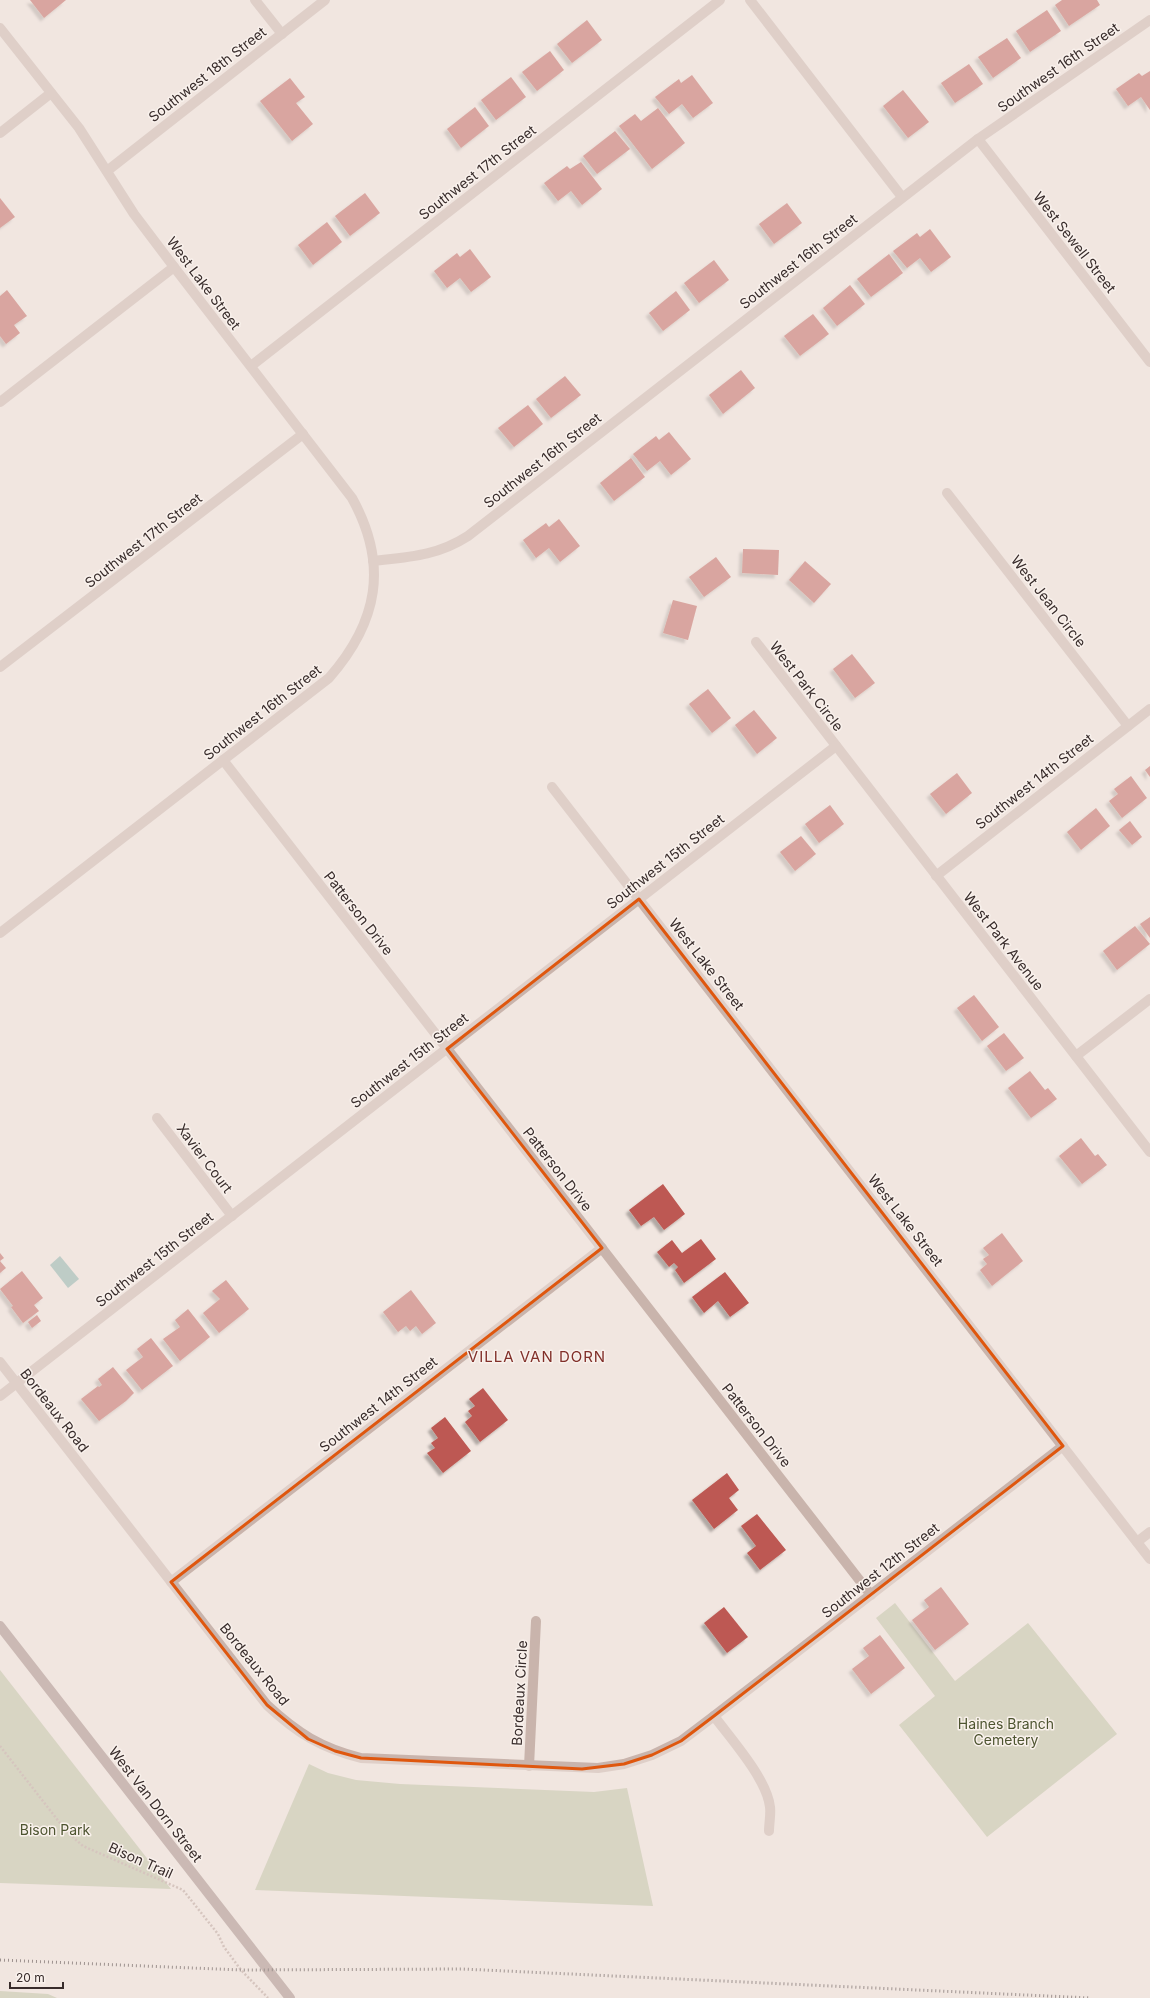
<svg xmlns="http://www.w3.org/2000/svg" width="1150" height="1998" font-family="Inter,sans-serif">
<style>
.green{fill:#bbc0a0}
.water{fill:#81ada7}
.building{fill:#bd5952;filter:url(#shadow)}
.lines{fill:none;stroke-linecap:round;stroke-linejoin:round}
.path{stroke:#b59e96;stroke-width:2.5;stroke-dasharray:2 2;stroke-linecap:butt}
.street{stroke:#c9b4ac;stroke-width:10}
.secondary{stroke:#9d837e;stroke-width:10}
.rail{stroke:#382c2b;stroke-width:3;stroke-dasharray:1 3;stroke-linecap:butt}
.marked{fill:none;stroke:#df570e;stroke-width:3;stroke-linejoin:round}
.labels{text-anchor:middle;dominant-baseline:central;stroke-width:3;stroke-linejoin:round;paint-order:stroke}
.street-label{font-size:14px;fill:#382c2b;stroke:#f9f1ec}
.park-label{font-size:14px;fill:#4d5430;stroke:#f9f1ec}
.neighbourhood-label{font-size:15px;letter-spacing:1px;fill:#812f29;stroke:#f9f1ec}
</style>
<defs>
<filter id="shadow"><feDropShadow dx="-3.5" dy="3.5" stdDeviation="1" flood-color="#0004"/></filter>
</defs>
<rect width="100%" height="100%" fill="#f1e6e0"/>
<g class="green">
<polygon points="895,1603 955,1681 1028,1623 1117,1734 987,1837 899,1725 935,1696 876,1618"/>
<polygon points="0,1670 171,1889 0,1883"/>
<polygon points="309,1764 328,1773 356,1780 400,1784 594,1792 627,1788 653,1906 255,1890"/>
<polygon points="0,1991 48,1994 57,1998 0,1998"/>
</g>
<polygon class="water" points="60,1256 79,1279 68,1288 50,1265"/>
<g class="building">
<polygon points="30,0 66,0 44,18"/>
<polygon points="1062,0 1097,0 1100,5 1069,26 1055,5"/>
<polygon points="1047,10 1061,31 1030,52 1016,31"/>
<polygon points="587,20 602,40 572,63 557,44"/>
<polygon points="1007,38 1021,58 993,78 978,57"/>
<polygon points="550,51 564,70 537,91 522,72"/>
<polygon points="969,64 983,84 955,103 941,83"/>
<polygon points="1150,71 1150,110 1141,97 1128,106 1116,89 1139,73 1142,76"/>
<polygon points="692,75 713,103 693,118 682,104 669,114 655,97 679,79 681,83"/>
<polygon points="511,77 526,97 496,120 481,100"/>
<polygon points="290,78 305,97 296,103 313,124 292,141 260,101"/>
<polygon points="903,90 929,122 908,138 883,106"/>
<polygon points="475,107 489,126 461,148 447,129"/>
<polygon points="658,108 685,143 652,169 619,126 635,114 641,121"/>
<polygon points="615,131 630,149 597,174 583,156"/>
<polygon points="581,162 602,189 582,205 571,191 558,201 544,183 567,166 570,169"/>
<polygon points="365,193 380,213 350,236 335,216"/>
<polygon points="0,198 15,217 0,228"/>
<polygon points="787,203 802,223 774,244 759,224"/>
<polygon points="327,222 342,242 313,265 298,245"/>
<polygon points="930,229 951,257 931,272 920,258 907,268 893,251 917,233 920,237"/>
<polygon points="470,249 491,277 471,292 460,278 447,288 434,271 457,253 460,257"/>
<polygon points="889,254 903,273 871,297 857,279"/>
<polygon points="714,260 729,280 699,303 684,283"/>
<polygon points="850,285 865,304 837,326 823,308"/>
<polygon points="7,290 27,316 14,325 20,333 6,344 0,336 0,296"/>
<polygon points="676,291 690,310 663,331 649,313"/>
<polygon points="813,314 829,334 800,356 784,336"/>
<polygon points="741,370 755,388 723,414 709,395"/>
<polygon points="565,376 581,395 551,418 536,399"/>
<polygon points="528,405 543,424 514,447 498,428"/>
<polygon points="669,432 691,459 671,475 660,461 647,471 633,454 656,436 659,440"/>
<polygon points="631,458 645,477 614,501 600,483"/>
<polygon points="559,519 580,546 560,562 549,548 536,558 523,540 546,523 549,527"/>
<polygon points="743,549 779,550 778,575 742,573"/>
<polygon points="716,557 731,577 704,597 689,577"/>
<polygon points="805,561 831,584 814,603 789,580"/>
<polygon points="673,600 697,606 688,640 663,633"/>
<polygon points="852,654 875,683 855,698 833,669"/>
<polygon points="708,689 731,718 712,733 689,704"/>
<polygon points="754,710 777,738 757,754 735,725"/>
<polygon points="1150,766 1150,777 1145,770"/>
<polygon points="957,773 972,793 946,814 930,794"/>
<polygon points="1131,776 1147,798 1122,818 1109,801 1118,794 1114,789"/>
<polygon points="830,805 844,824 819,843 805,824"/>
<polygon points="1096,808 1110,826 1081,850 1067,832"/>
<polygon points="1130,821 1142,837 1132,845 1119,830"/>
<polygon points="801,836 816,854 795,871 780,852"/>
<polygon points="1150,917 1150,938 1140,924"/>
<polygon points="1135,926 1150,944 1117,970 1103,951"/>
<polygon points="974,995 999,1027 982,1041 957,1008"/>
<polygon points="1004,1033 1024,1058 1006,1071 987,1046"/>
<polygon points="1030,1071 1045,1090 1048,1088 1057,1099 1031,1118 1008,1088"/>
<polygon points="1081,1138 1095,1156 1098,1154 1107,1165 1082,1184 1059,1156"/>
<polygon points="663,1184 685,1214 664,1230 654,1217 641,1226 629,1210"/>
<polygon points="1002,1233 1023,1261 992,1286 980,1270 987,1264 983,1259 989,1255 983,1248"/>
<polygon points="701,1239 716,1259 684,1283 675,1270 678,1267 674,1263 669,1267 657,1252 672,1240 682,1253"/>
<polygon points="0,1253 4,1258 0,1261 6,1268 0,1273"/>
<polygon points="22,1271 43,1298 34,1305 39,1311 23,1323 11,1307 13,1306 0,1289"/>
<polygon points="725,1272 749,1303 730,1317 718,1301 704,1313 692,1297"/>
<polygon points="226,1280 249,1309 219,1333 203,1313 220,1299 212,1291"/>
<polygon points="411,1290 436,1323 422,1334 416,1326 410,1331 406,1326 398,1332 383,1312"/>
<polygon points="188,1309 210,1337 180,1361 163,1339 180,1327 175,1320"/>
<polygon points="37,1315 41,1321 32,1328 28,1322"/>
<polygon points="151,1338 173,1366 142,1390 126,1370 143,1357 137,1349"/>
<polygon points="113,1367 134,1393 126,1401 99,1421 81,1399 98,1386 99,1387 102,1385 98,1379"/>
<polygon points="483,1388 508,1420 480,1442 465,1422 472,1416 468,1411 475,1406 469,1399"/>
<polygon points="445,1417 471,1451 443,1473 427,1453 435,1448 431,1443 438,1438 431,1428"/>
<polygon points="727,1473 739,1490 729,1498 738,1510 714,1529 692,1500"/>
<polygon points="757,1514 786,1550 760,1570 747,1553 756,1546 741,1526"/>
<polygon points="941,1587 969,1624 935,1650 912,1620 929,1607 924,1600"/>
<polygon points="724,1607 748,1637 727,1653 704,1623"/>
<polygon points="880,1635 905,1668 871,1694 852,1669 869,1656 863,1648"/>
</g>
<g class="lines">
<polyline class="path" points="0,1746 67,1832 83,1846 183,1890 218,1934 224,1947 241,1970 268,1998"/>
<g class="street">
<polyline points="255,0 282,34"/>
<polyline points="750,0 902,197"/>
<path d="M 0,28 L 79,128 L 134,214 L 174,267 L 352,498 C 389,565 378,622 329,678 L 0,933"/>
<polyline points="0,133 51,93"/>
<polyline points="978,139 1150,362"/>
<polyline points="107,171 325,0"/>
<polyline points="251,366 720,0"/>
<polyline points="0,402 174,267"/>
<polyline points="947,493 1128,726"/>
<path d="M 373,561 C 409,557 437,556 468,536 L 978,139 L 1150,20"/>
<polyline points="756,642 1150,1152"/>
<polyline points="0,667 303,434"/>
<polyline points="223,760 871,1595"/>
<polyline points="552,787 1150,1559"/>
<polyline points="936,876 1150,709"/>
<polyline points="1076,1056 1150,999"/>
<polyline points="157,1118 232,1216"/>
<path d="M 0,1362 L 267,1705 C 297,1733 321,1748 361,1758 L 598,1768 L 624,1764 L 652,1755 L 681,1741 L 714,1716 L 1063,1446"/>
<polyline points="0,1396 836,746"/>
<polyline points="1137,1542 1150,1532"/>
<polyline points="171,1582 602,1248"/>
<path d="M 714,1716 C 731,1739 767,1779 770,1807 C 771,1814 769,1824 769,1831"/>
<polyline points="529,1766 536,1621"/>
</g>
<polyline class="secondary" points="0,1626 290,1998"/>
<polyline class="rail" points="0,1960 241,1970 462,1969 1091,1998"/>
</g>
<path d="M0 0H1150V1998H0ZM 639,899 L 1063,1446 L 714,1716 L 681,1741 L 652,1755 L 624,1764 L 582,1769 L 361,1758 L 335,1751 L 308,1739 L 267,1705 L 171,1582 L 602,1248 L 447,1049 Z" fill="#f1e6e0" fill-opacity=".55" fill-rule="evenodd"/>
<path class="marked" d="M 639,899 L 1063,1446 L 714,1716 L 681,1741 L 652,1755 L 624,1764 L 582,1769 L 361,1758 L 335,1751 L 308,1739 L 267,1705 L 171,1582 L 602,1248 L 447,1049 Z"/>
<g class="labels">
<g class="street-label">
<text transform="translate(1058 67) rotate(-35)">Southwest 16th Street</text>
<text transform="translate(207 74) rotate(-38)">Southwest 18th Street</text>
<text transform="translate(477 172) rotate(-38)">Southwest 17th Street</text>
<text transform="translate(1075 242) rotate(52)">West Sewell Street</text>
<text transform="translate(798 261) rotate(-38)">Southwest 16th Street</text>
<text transform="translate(204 283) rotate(53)">West Lake Street</text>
<text transform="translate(542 460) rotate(-38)">Southwest 16th Street</text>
<text transform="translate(143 540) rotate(-38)">Southwest 17th Street</text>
<text transform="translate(1049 601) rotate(52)">West Jean Circle</text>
<text transform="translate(807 686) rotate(52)">West Park Circle</text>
<text transform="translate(262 712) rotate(-38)">Southwest 16th Street</text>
<text transform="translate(1034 781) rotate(-38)">Southwest 14th Street</text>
<text transform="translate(665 861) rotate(-38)">Southwest 15th Street</text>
<text transform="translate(359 913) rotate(52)">Patterson Drive</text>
<text transform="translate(1004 941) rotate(52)">West Park Avenue</text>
<text transform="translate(707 964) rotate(52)">West Lake Street</text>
<text transform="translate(409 1060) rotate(-38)">Southwest 15th Street</text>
<text transform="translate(205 1158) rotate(53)">Xavier Court</text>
<text transform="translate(558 1169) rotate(52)">Patterson Drive</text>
<text transform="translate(906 1220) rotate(52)">West Lake Street</text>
<text transform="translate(154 1259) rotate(-38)">Southwest 15th Street</text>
<text transform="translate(378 1404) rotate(-38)">Southwest 14th Street</text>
<text transform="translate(55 1410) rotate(52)">Bordeaux Road</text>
<text transform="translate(757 1425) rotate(52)">Patterson Drive</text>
<text transform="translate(880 1570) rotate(-38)">Southwest 12th Street</text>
<text transform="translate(255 1664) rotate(51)">Bordeaux Road</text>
<text transform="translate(519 1693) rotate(-87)">Bordeaux Circle</text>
<text transform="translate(156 1804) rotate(52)">West Van Dorn Street</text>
<text transform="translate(141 1860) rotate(24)">Bison Trail</text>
</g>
<g class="park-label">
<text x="1006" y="1723">Haines Branch<tspan x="1006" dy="16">Cemetery</tspan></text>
<text x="55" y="1829">Bison Park</text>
</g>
<g class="neighbourhood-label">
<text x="537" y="1356">VILLA VAN DORN</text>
</g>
</g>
<path d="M10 1982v6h53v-6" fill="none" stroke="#382c2b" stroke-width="2"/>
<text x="16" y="1982" font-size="12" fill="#382c2b" stroke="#f9f1ec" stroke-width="3" paint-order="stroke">20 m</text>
</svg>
